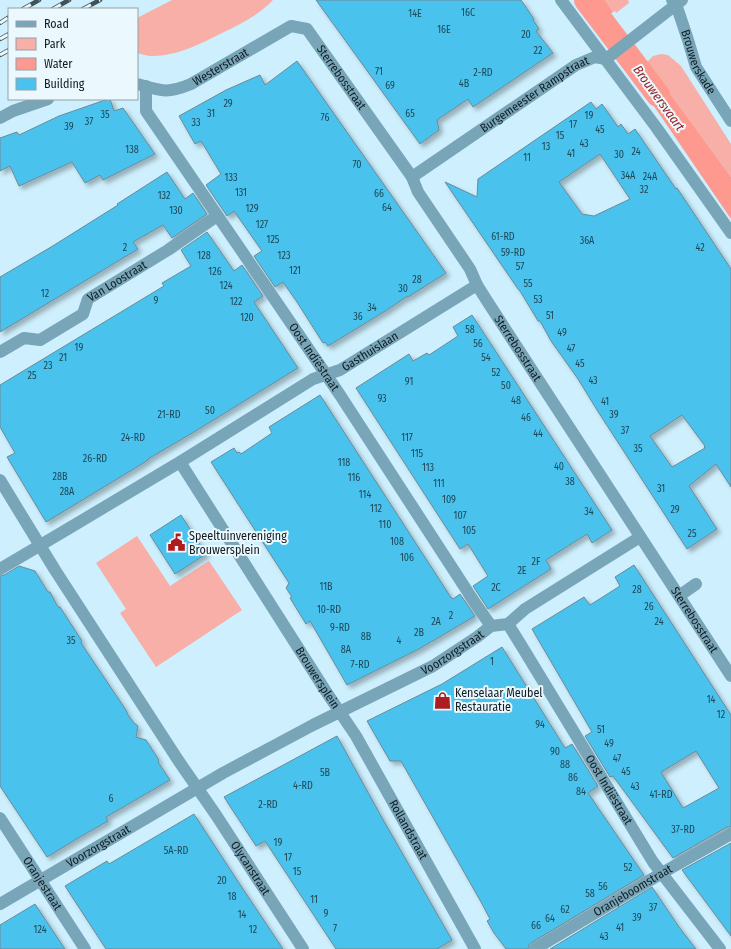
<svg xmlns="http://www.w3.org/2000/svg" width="731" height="949" font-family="'Fira Sans Condensed',sans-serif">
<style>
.green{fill:#f7afa7}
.water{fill:#fe998f}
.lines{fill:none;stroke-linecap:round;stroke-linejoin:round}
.canal{stroke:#fe998f;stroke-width:24}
.building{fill:#49c2ed;stroke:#6c8a97;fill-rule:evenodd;filter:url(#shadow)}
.lane{stroke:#79a5b8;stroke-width:12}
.street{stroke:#79a5b8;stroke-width:12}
.rail-casing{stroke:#405259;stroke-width:4.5}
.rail{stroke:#ebf8fe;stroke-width:3;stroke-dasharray:9;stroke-linecap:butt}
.labels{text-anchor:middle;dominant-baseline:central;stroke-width:4;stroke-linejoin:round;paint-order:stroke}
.number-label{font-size:10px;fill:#1f4756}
.street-label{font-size:12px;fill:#111e23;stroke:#ebf8fe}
.poi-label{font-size:12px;fill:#111e23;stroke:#ebf8fe;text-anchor:start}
.water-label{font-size:13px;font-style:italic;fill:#931e1e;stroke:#ebf8fe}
</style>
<defs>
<filter id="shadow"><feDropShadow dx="3.5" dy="3.5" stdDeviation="2" flood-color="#0004"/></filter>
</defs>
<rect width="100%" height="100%" fill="#ceeffd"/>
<g class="green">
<path d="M 172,0 L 273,0 C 259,15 242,23 224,32 C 202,43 178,56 152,56 C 147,56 142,54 137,53 L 137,18 Z"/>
<polygon points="605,0 628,0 629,3 616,13 615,11 613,12"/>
<polygon points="661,54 668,55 681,66 731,144 731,177 647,62 653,56"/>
<polygon points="137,536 170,586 209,561 242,610 156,667 120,613 126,609 96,563"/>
</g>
<g class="water">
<polygon points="575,0 605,0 613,12 595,25"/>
<polygon points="647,62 731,177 731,219 632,74"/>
</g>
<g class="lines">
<polyline class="canal" points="586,0 658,95"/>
</g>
<g class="building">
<polygon points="316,0 521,0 534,19 533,20 539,29 536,31 553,53 473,107 468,99 437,120 439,130 420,144"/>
<polygon points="297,61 446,273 408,297 406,297 387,310 328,346 325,342 323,343 297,302 283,282 275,287 254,256 262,251 234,211 227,216 206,185 221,174 201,141 195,144 179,116 226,90 260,75 265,85"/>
<polygon points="108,99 110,99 114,111 123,108 155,154 103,180 100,175 85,183 72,162 19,186 10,166 0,171 0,138 17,132 19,135 59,116"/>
<path d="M 591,102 L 596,109 L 602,104 L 618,127 L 621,124 L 628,134 L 635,129 L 676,189 L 677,188 L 731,269 L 731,487 L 716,464 L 689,486 L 717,529 L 687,549 L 597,410 L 578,379 L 551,341 L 540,321 L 538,321 L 520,291 L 518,289 L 445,182 L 477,197 L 478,179 ZM 600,154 L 630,199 L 594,216 L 582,214 L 559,182 ZM 682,415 L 705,446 L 704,447 L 705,448 L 672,467 L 650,436 Z"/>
<polygon points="167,172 185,199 193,193 207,214 172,238 163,225 133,242 138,249 0,332 0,277 51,247 118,205 117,204"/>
<polygon points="207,232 234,271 242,265 263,296 254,302 298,368 194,432 148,459 148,460 132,470 46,522 7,457 15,453 0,427 0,385 164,286 162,283 191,266 181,250"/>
<polygon points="472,315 612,530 592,543 587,534 546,560 551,569 488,609 473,586 488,576 468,544 460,549 356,388 409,354 413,361 427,353 429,355 458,336 453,327"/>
<polygon points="320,395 450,596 453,599 460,594 475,616 419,649 347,685 310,621 306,624 290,598 292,597 286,588 289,583 211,462 234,448 237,453 239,452 241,454 272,433 269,427"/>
<polygon points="181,515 206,554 175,574 150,535"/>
<path d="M 634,565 L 731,715 L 731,827 L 727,827 L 673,858 L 613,776 L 610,777 L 585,736 L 592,732 L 532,629 L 584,597 L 590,605 L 620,586 L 615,577 ZM 696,751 L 719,788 L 683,808 L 661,772 Z"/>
<polygon points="19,566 35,571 48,592 50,592 58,607 60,607 82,641 81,643 126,710 128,715 134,723 138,726 136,737 146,740 159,760 158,762 170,780 106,817 108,821 80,837 47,857 0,786 0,576 4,575"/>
<polygon points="502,647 565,748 572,744 598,786 588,793 644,875 531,943 529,945 528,949 506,949 494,933 487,921 490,919 481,902 401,761 390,761 367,721 442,684"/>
<polygon points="337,736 381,816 452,940 437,949 336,949 265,841 256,846 224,797"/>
<polygon points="194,814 239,883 283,949 106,949 65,886 107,861 109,864"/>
<polygon points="731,843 731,936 682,870"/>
<polygon points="652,887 679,927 696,949 550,949"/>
<polygon points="35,904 65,949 0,949 0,925"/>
</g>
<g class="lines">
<polyline class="lane" points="679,596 696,584"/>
<g class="street">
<polyline points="561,0 656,127 731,233"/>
<path id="s1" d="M 672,0 L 676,4 L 688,40 L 696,67 L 731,121"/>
<path id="s2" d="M 137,84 C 161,91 167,94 191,84 L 291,26 L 307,29 L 412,177 L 418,192 L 470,269 L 477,285 L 489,304 L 731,676"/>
<path id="s3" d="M 146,86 L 146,111 L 340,395 L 475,603 L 491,626"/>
<polyline points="0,118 13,111 48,99"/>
<path id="s4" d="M 412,177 L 576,65 L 595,57 L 606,59 L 682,0"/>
<path id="s5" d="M 0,352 L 24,338 L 40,340 L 83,314 L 88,299 L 168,250 L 217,216"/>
<path id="s6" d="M 180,462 L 325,690 L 356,736 L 475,949"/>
<path id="s7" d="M 0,480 L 55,570 L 145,709 L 178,760 L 216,815 L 303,949"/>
<path id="s8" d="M 0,569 L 66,530 L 180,462 L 313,379 L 340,370 L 477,285"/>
<path id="s9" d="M 508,624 L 521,645 L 653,862 L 720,949"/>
<path id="s10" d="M 0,818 L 85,949"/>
<path id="s11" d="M 0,904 L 223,773 L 313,725 L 433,666 L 477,637 L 491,626 L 508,624 L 525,609 L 640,537"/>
<path id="s12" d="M 535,949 L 662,873 L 731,834"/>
</g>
<defs>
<g id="rail">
<polyline points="23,9 39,0"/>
<polyline points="53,9 69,0"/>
<polyline points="83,9 100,0"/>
<polyline points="0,23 9,17"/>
<polyline points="0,39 9,34"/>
<polyline points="0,55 9,50"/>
</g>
</defs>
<use href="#rail" class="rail-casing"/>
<use href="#rail" class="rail"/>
</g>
<defs>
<symbol id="civic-bare" viewBox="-9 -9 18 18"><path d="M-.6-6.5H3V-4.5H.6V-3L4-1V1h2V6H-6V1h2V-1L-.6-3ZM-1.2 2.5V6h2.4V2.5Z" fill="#ae1c1f" stroke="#ebf8fe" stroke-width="2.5" paint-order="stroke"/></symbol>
<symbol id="shop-bare" viewBox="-9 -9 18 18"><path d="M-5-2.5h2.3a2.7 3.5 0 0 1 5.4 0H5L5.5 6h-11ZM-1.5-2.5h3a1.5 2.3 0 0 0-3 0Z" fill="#ae1c1f" stroke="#ebf8fe" stroke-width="2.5" paint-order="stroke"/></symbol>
</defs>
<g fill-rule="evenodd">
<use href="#civic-bare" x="164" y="530" width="25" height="25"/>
<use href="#shop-bare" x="430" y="688" width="25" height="25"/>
</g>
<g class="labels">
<g class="number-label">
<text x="468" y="13">16C</text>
<text x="415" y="14">14E</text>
<text x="444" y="30">16E</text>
<text x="526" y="35">20</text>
<text x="538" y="51">22</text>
<text x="379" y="72">71</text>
<text x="483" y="73">2-RD</text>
<text x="464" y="84">4B</text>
<text x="390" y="86">69</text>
<text x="228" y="104">29</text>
<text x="211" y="114">31</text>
<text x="410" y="114">65</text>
<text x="105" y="115">35</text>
<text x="589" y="116">19</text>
<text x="325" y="118">76</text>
<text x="89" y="122">37</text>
<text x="196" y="123">33</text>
<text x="573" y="125">17</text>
<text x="69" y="127">39</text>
<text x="600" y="130">45</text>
<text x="560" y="136">15</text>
<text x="584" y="144">43</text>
<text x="546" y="147">13</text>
<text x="132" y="150">138</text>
<text x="636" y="152">24</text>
<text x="571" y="154">41</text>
<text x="619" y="155">30</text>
<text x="527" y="158">11</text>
<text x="357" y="165">70</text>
<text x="628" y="176">34A</text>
<text x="650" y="177">24A</text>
<text x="231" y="178">133</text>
<text x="644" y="190">32</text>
<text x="241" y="193">131</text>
<text x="379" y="194">66</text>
<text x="164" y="196">132</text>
<text x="387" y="208">64</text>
<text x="252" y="209">129</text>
<text x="176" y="211">130</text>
<text x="262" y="225">127</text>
<text x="503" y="237">61-RD</text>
<text x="273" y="240">125</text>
<text x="587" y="241">36A</text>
<text x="125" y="248">2</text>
<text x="700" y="248">42</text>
<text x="513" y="253">59-RD</text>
<text x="204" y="256">128</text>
<text x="284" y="256">123</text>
<text x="520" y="267">57</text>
<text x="295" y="271">121</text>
<text x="215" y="272">126</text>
<text x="417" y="280">28</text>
<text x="528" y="284">55</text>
<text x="226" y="286">124</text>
<text x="403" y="289">30</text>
<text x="45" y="294">12</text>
<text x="538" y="300">53</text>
<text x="156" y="301">9</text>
<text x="236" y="302">122</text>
<text x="372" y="308">34</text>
<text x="550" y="316">51</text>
<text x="358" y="317">36</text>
<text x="247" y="318">120</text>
<text x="470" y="330">58</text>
<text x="562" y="333">49</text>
<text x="478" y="344">56</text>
<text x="79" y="348">19</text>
<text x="571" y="349">47</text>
<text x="63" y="358">21</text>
<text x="486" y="358">54</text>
<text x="580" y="364">45</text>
<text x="48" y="366">23</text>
<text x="496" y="373">52</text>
<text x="32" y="376">25</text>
<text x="593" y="381">43</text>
<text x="409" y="382">91</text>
<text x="506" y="386">50</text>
<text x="382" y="399">93</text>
<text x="516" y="401">48</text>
<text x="605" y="402">41</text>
<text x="210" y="411">50</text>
<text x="169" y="415">21-RD</text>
<text x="614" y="415">39</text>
<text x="526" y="418">46</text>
<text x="625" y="431">37</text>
<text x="538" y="434">44</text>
<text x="133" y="438">24-RD</text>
<text x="407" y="438">117</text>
<text x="638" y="449">35</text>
<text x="417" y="454">115</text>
<text x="95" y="459">26-RD</text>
<text x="344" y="463">118</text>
<text x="559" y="467">40</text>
<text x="428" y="468">113</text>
<text x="60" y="477">28B</text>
<text x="354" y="478">116</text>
<text x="570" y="482">38</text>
<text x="439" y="484">111</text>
<text x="661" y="489">31</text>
<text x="67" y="492">28A</text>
<text x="365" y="495">114</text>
<text x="449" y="500">109</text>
<text x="376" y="509">112</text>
<text x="675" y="510">29</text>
<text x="589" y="512">34</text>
<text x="460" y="516">107</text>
<text x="385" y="525">110</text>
<text x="469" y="531">105</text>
<text x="692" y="534">25</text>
<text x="397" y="542">108</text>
<text x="407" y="558">106</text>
<text x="536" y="562">2F</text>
<text x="522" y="571">2E</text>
<text x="326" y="587">11B</text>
<text x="496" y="588">2C</text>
<text x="637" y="590">28</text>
<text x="649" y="607">26</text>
<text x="329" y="610">10-RD</text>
<text x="451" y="616">2</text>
<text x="436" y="622">2A</text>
<text x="659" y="622">24</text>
<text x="340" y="628">9-RD</text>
<text x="419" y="633">2B</text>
<text x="366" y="637">8B</text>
<text x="71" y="641">35</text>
<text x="399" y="641">4</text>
<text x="346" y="650">8A</text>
<text x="492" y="662">1</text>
<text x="360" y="665">7-RD</text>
<text x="711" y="700">14</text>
<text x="721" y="715">12</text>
<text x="540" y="725">94</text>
<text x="601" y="730">51</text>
<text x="609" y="744">49</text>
<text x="555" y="752">90</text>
<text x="617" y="759">47</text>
<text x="565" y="765">88</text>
<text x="626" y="772">45</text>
<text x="325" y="773">5B</text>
<text x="573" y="778">86</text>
<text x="303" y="786">4-RD</text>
<text x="635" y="787">43</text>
<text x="581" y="792">84</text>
<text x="661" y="795">41-RD</text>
<text x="111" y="799">6</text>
<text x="268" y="805">2-RD</text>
<text x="683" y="830">37-RD</text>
<text x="278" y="843">19</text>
<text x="176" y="851">5A-RD</text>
<text x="288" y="858">17</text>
<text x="628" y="868">52</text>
<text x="297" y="872">15</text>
<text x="222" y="881">20</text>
<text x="603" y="887">56</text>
<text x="590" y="894">58</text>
<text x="232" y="897">18</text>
<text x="314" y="900">11</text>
<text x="653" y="908">37</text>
<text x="565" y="910">62</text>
<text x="326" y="914">9</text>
<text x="242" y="915">14</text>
<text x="637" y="918">39</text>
<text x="550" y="919">64</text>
<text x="536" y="926">66</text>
<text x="620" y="928">41</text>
<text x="335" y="929">7</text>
<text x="40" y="930">124</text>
<text x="253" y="930">12</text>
<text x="604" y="937">43</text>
</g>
<g class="street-label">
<text stroke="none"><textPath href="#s1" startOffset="68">Brouwerskade</textPath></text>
<text stroke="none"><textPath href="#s2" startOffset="90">Westerstraat</textPath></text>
<text stroke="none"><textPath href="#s2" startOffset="247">Sterrebosstraat</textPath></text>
<text stroke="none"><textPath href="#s4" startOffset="148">Burgemeester Rampstraat</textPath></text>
<text stroke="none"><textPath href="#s5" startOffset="144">Van Loostraat</textPath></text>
<text stroke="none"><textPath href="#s2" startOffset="571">Sterrebosstraat</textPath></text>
<text stroke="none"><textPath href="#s8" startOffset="430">Gasthuislaan</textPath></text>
<text stroke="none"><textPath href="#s3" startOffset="323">Oost Indiëstraat</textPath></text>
<text stroke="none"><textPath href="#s2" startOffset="895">Sterrebosstraat</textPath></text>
<text stroke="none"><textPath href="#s11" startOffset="518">Voorzorgstraat</textPath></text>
<text stroke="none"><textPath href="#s6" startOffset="256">Brouwersplein</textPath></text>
<text stroke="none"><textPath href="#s9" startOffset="194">Oost Indiëstraat</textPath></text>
<text stroke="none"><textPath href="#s6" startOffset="433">Rollandstraat</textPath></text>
<text stroke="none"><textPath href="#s11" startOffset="114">Voorzorgstraat</textPath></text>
<text stroke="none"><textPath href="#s7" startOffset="462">Olycanstraat</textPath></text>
<text stroke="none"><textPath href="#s10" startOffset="78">Oranjestraat</textPath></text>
<text stroke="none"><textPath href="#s12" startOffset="114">Oranjeboomstraat</textPath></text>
</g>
<g class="poi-label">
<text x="189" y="536">Speeltuinvereniging<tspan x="189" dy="14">Brouwersplein</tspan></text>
<text x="455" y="693">Kenselaar Meubel<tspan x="455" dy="14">Restauratie</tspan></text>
</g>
<g class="water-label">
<text transform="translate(659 98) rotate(54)">Brouwersvaart</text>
</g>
</g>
<rect x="8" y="8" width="130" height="92" fill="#ebf8fe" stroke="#94a1a6"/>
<rect x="16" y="21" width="20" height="6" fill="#79a5b8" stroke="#94a1a6"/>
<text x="44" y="28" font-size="12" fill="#111e23">Road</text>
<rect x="16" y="38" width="20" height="12" fill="#f7afa7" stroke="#94a1a6"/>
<text x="44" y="48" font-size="12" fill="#111e23">Park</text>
<rect x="16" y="58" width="20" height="12" fill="#fe998f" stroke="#94a1a6"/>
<text x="44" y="68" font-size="12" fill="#111e23">Water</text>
<rect x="16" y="78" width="20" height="12" fill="#49c2ed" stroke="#94a1a6"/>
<text x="44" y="88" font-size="12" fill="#111e23">Building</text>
</svg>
